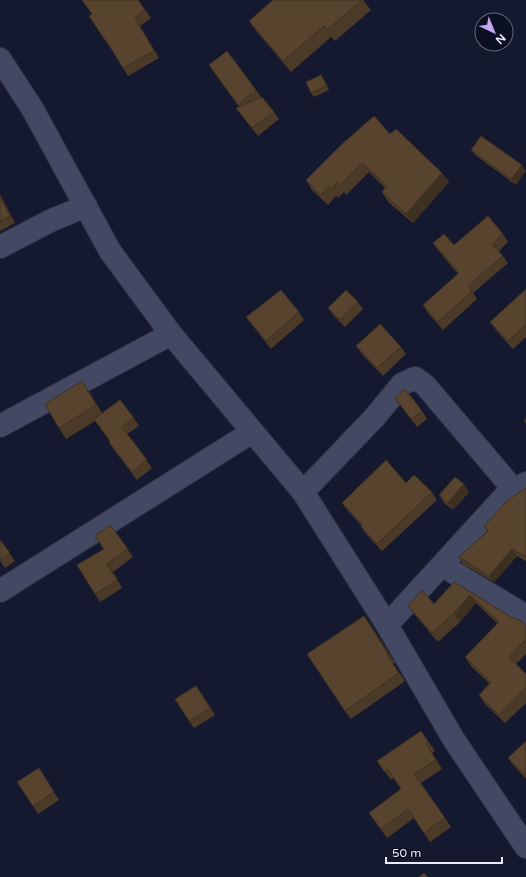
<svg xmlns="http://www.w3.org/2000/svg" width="526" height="877" font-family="'Varela Round',sans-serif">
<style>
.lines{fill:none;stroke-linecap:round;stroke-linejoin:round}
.minor-casing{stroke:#313244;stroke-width:24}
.minor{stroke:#434963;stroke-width:22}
.wall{fill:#4c3a28}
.shaded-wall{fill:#3e3020}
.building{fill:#58442e;stroke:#3e3020}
</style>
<rect width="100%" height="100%" fill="#15192f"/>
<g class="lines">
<defs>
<g id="minor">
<polyline points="0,59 32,108 110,251 171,334 303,492 387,625 454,740 526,847"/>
<polyline points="0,247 52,220 86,206"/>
<polyline points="0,426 171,334"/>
<polyline points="303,492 374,418 402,384 415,378 425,385 514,490"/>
<polyline points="443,566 526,616"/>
<polyline points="0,591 252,432"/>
<polyline points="387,625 504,497 526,483"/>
</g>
</defs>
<use href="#minor" class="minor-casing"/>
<use href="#minor" class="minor"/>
</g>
<g class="wall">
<polygon points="138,0 151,18 140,26 159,58 128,76 123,68 111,48 110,48 105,40"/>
<polygon points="273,0 363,0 371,10 335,41 331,37 291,72 257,32 249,21"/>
<polygon points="227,51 261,97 274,112 279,119 258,136 236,108 240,107 209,65"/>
<polygon points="324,79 329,90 314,97 311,93"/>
<polygon points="390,134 442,173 449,182 413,223 388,202 382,192 385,188 369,172 346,195 344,192 338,198 336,196 328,205 312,190 306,180"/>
<polygon points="471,150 522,165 516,185 475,155"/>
<polygon points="0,194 15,223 0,231"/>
<polygon points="503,234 508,242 499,251 503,256 508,263 473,293 477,299 443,330 428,313 423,305 458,274 438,250 433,243 454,245"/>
<polygon points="526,289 526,337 513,349 496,330 490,322"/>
<polygon points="358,302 363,309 345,327 334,316 328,308"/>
<polygon points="299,312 304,320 271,349 252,325 246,317"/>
<polygon points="356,346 401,347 406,354 383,376 362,354"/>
<polygon points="90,393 102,413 134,418 139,426 127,434 152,468 137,480 114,450 109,442 110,441 95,421 66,439 59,428"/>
<polygon points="395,398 422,411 427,419 417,427"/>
<polygon points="406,483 432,492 437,500 382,551 366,534 361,527 362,526 347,510 342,503"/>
<polygon points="526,488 526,561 517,556 494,582 463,564 459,557 487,531 484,526"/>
<polygon points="469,492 453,510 444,503 439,495"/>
<polygon points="110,525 133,557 113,572 122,588 100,602 95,594 104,549"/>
<polygon points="0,540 15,561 5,568 0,561"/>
<polygon points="454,582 526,626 526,654 516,664 526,674 526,703 505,723 485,704 479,695 490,684 471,666 465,657 498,624 476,603 460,622 438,642 414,614 408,606 434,604"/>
<polygon points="370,624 395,663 393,664 405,681 351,719 345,711"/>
<polygon points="196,686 215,715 194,728 189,721"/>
<polygon points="421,731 435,751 432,753 442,769 421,783 451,827 430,842 414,818 387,838 369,813 401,789 394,778 391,780 377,761"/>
<polygon points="526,741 526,779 513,765 508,758"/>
<polygon points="39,768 59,800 38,814 33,806"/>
</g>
<g class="shaded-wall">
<polygon points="135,18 140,26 159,58 154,51"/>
<polygon points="522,165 526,171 516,185 511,179"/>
<polygon points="442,173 449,182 413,223 406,214"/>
<polygon points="0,194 15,223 10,216 0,197"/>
<polygon points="82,381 90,393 104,416 96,405"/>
<polygon points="464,484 469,492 453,510 448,503"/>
<polygon points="512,549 517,556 494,582 489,576"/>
<polygon points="107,564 113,572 122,588"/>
<polygon points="470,595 476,603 460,622 454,613"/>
<polygon points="364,616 370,624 395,663 388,654"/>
<polygon points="196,686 202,693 215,715 210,708"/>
</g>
<g class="building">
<polygon points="82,0 138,0 145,10 135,18 154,51 123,68 106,40 105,40 89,16 92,14"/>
<polygon points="273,0 362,0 327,30 324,26 283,61 249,21"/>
<polygon points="227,51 256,90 238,105 209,65"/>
<polygon points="321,75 327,86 311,93 306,82"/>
<polygon points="262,97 274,112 252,128 236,108"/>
<polygon points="374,116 390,134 396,129 442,173 406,214 382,192 387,186 362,163 340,185 337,183 331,189 329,187 321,195 306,180 340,146"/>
<polygon points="481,136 522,165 511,179 471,150"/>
<polygon points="0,197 10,216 0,221"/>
<polygon points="488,216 503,234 492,245 503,256 468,286 472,291 438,322 423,305 459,273 433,243 444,234 454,245"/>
<polygon points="526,289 526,325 508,341 490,322"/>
<polygon points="281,290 299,312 266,341 246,317"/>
<polygon points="346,290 358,302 340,320 328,308"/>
<polygon points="380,324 401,347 377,368 356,346"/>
<polygon points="82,381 96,405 59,428 45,404"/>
<polygon points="405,389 422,411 411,419 395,398"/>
<polygon points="120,400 134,418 122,427 147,460 132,472 109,442 110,441 94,419"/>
<polygon points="526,419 526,424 524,420"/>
<polygon points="386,460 406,483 414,475 432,492 377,544 361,527 363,525 342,503"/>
<polygon points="455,477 464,484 448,503 439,495"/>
<polygon points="526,488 526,557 512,549 489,576 459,557 488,531 484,526 508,500"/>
<polygon points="110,525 128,549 107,564 117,580 95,594 77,565 104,549 95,536"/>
<polygon points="0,540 10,553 0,560"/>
<polygon points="454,582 513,618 520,620 526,626 526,639 509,657 526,674 526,688 499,715 479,695 491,682 465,657 499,622 470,595 454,613 432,633 408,606 422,590 434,604"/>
<polygon points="364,616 388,654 387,655 399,673 345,711 307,654"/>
<polygon points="196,686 210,708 189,721 175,699"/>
<polygon points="421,731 428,742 426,744 436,760 414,774 445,818 424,833 408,809 381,829 369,813 401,789 388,769 384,771 377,761"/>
<polygon points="526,741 526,772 524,774 508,758"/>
<polygon points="39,768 54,792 33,806 17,782"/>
<polygon points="424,873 428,877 419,877"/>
</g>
<g transform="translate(494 32) rotate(136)"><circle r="19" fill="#0c1025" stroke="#64687b"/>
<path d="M0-3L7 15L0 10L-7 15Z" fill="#c7a6ef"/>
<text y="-6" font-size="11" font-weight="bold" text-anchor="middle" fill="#e8ecfc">N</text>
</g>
<path d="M386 857v6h116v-6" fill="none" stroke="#e8ecfc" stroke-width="2"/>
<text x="392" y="857" font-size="12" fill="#e8ecfc" stroke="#0c1025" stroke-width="3" paint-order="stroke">50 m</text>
</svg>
